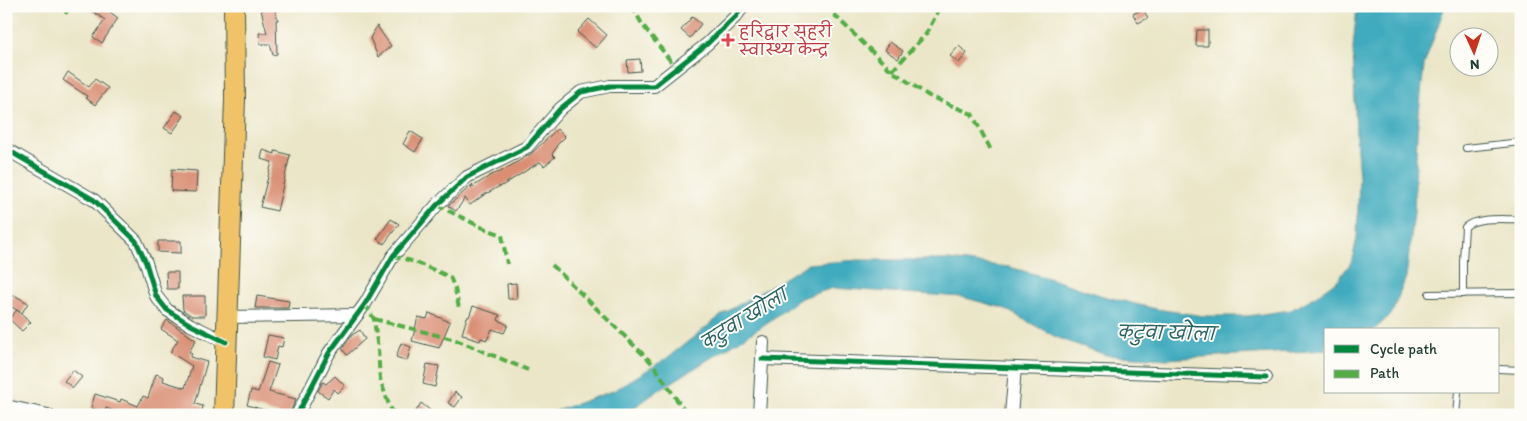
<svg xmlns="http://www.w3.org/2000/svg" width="1527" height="421" font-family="Itim,'Playpen Sans Deva',sans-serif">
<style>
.water{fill:#3fabbe;stroke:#2f7479}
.building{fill:#da8f75}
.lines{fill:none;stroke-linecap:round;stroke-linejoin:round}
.lane-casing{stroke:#3e564a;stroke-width:8}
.street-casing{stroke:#3e564a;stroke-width:14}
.primary-casing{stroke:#3e564a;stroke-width:22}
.lane{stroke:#fff;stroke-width:6}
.street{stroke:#fff;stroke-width:12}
.primary{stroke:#f0c369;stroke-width:20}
.quiet{stroke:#52ad45;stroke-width:4;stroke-dasharray:8 4;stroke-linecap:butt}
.cycleway-casing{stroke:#fdfcf7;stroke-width:8}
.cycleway{stroke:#00873e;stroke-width:5}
.health-dot{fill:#e0444e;stroke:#fdfcf7;stroke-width:2}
.labels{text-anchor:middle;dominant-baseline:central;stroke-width:4;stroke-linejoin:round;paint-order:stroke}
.health-label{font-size:16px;fill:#be3a42;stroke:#fdfcf7;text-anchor:start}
.water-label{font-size:18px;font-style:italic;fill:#2a6464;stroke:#fdfcf7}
</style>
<rect width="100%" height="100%" fill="#fdfcf7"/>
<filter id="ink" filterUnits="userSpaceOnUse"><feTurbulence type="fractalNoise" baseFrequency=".02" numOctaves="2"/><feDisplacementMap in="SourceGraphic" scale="10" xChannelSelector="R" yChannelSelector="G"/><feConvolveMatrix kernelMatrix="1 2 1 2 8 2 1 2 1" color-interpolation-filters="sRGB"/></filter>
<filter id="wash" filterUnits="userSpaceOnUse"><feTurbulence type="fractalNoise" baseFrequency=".0096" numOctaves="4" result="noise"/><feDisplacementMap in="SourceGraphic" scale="20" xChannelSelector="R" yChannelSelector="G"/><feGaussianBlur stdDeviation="1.12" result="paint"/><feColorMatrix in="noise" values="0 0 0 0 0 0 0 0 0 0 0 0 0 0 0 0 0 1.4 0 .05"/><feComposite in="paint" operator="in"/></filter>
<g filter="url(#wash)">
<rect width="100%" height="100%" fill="#ebe6c8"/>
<polygon class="water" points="1357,6 1445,6 1424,65 1417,133 1414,213 1406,277 1392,313 1374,330 1326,330 1326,350 1166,359 1106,355 1056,337 1003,308 962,297 833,288 801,298 761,327 656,392 624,415 545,415 615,390 667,358 723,314 808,264 858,260 948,260 1009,267 1045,277 1103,296 1156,309 1204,316 1248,316 1291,310 1313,298 1339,279 1352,261 1357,238 1359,178 1356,136 1353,48"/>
<g id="blocks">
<g class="building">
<polygon points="85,6 102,6 118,18 102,43 93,37 105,20"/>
<polygon points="260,6 274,6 278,20 276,20 277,54 273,55 270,44 260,44 259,33 267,33"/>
<polygon points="1143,9 1148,18 1138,23 1133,14"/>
<polygon points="692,17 701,24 690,38 681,30"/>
<polygon points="589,19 607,35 596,48 577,32"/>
<polygon points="377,26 391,46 378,57 370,38"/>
<polygon points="1197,30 1208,30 1208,46 1196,46"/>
<polygon points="890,42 903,51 898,59 885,50"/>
<polygon points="959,46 967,53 959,63 950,56"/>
<polygon points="640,59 641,71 628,72 627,60"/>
<polygon points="68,72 89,87 95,79 108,88 95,105 86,98 87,96 63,80"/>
<polygon points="176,111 184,116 172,133 164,128"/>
<polygon points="557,129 565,137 556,146 557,147 552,154 555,157 544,166 540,162 500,187 500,186 484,195 470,205 465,198 456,211 448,206 473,184 471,188 491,175 500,172 531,154"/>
<polygon points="410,131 423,139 415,152 403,144"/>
<polygon points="263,150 275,154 275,151 290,155 277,211 260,207 272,162 261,159"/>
<polygon points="172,169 197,171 196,192 171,191"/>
<polygon points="391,219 399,224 384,244 377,239"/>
<polygon points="158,241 181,241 181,253 158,252"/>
<polygon points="166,272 178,272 178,289 167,289"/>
<polygon points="516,283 517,299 508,299 507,284"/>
<polygon points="14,295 28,303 22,313 8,305"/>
<polygon points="182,296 205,296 205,316 192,316 183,310"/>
<polygon points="257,296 289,301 288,308 255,308"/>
<polygon points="473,306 500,315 498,320 508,325 504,333 492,329 487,340 481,338 480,341 467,337 467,335 462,334 467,317 469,317"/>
<polygon points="17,310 31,322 22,331 9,319"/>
<polygon points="429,313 450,322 439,348 412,341 418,317 427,319"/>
<polygon points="167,320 196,340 189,352 192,354 190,357 207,362 195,404 203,406 201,415 123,415 106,408 105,412 91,408 95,394 120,402 121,399 138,406 143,396 148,398 156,374 164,377 163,381 185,388 192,366 170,352 178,340 161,329"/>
<polygon points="360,330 365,339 347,355 342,349 352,335"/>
<polygon points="268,335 284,338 282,347 278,346 275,360 263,357"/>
<polygon points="401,343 411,347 407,361 396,357"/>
<polygon points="268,362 278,365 269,392 296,399 289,415 281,415 247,405 251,390 258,392"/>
<polygon points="427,364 439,366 435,387 423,384"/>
<polygon points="73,370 82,377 73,388 64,381"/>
<polygon points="335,376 345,386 338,393 334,389 328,398 318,391 323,382 326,384"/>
<polygon points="455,392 462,397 455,407 448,403"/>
<polygon points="421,403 436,415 421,415 416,411"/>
</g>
</g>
</g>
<g filter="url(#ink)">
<use href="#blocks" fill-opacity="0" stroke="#3e564a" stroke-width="1"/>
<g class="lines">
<defs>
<g id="lane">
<polyline points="1466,148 1521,142"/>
<polyline points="1429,294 1521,293"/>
<path d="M 1463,294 L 1463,261 L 1465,227 C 1477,216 1504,220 1521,219"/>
<polyline points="1498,369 1521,370"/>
<polyline points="1456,415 1458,392"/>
</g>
<g id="street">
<polyline points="6,149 94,200 136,241 146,263 156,296 167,310 191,325 226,342"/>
<polyline points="227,317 357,315"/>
<polyline points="762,359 1266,377"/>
<polyline points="6,406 48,415"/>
<polyline points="297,415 329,353 365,304 393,256 437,205 467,177 527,147 560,109 581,92 610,86 654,86 707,44 736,16 743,6"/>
<polyline points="759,415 763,342"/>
<polyline points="1011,415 1015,368"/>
</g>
<polyline id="primary" points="224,415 235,99 234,6"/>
</defs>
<use href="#lane" class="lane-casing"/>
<use href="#street" class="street-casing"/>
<use href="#primary" class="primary-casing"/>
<use href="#lane" class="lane"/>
<use href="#street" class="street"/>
<use href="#primary" class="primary"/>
<g class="quiet">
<polyline points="54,6 68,13"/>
<polyline points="632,6 642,24 676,68"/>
<polyline points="825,6 892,71 929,96 972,114 992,152"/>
<polyline points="892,71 926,34 941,6"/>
<polyline points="437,205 481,227 502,235 507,264"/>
<polyline points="393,256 415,262 450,277 455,289 459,308"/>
<polyline points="552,265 653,364 687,415"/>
<polyline points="365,304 374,319 378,350 380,379 389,405 394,415"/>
<polyline points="374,319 456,340 528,370"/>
</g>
<defs>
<g id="cycleway">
<polyline points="6,149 94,200 136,241 146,263 156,296 167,310 191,325 226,342"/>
<polyline points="762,359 1266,377"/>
<polyline points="297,415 329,353 365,304 393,256 437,205 467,177 527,147 560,109 581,92 610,86 654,86 707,44 736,16 743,6"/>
</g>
</defs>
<use href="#cycleway" class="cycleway-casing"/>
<use href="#cycleway" class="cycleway"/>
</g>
</g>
<path class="health-dot" d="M725.5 32.5h5v5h5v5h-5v5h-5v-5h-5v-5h5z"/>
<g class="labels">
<g class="health-label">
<text x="739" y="31">हरिद्वार सहरी<tspan x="739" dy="18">स्वास्थ्य केन्द्र</tspan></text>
</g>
<g class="water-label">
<text transform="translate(744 319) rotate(-32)">कटुवा खोला</text>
<text transform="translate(1166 333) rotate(1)">कटुवा खोला</text>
</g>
</g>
<rect width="1527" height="421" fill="none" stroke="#fdfcf7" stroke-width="25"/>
<rect x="1324" y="328" width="175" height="65" fill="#fdfcf7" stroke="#a4b0a9"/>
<rect x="1334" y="345" width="25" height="8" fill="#00873e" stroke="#a4b0a9"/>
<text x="1370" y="354" font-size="15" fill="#1f3d34">Cycle path</text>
<rect x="1334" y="370" width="25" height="8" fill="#52ad45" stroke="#a4b0a9"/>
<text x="1370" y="378" font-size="15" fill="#1f3d34">Path</text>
<g transform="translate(1474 52) rotate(177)"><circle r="24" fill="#fdfcf7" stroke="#a4b0a9"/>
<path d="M0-4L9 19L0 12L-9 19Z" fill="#c8321e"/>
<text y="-8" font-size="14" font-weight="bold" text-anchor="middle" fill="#1f3d34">N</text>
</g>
</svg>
